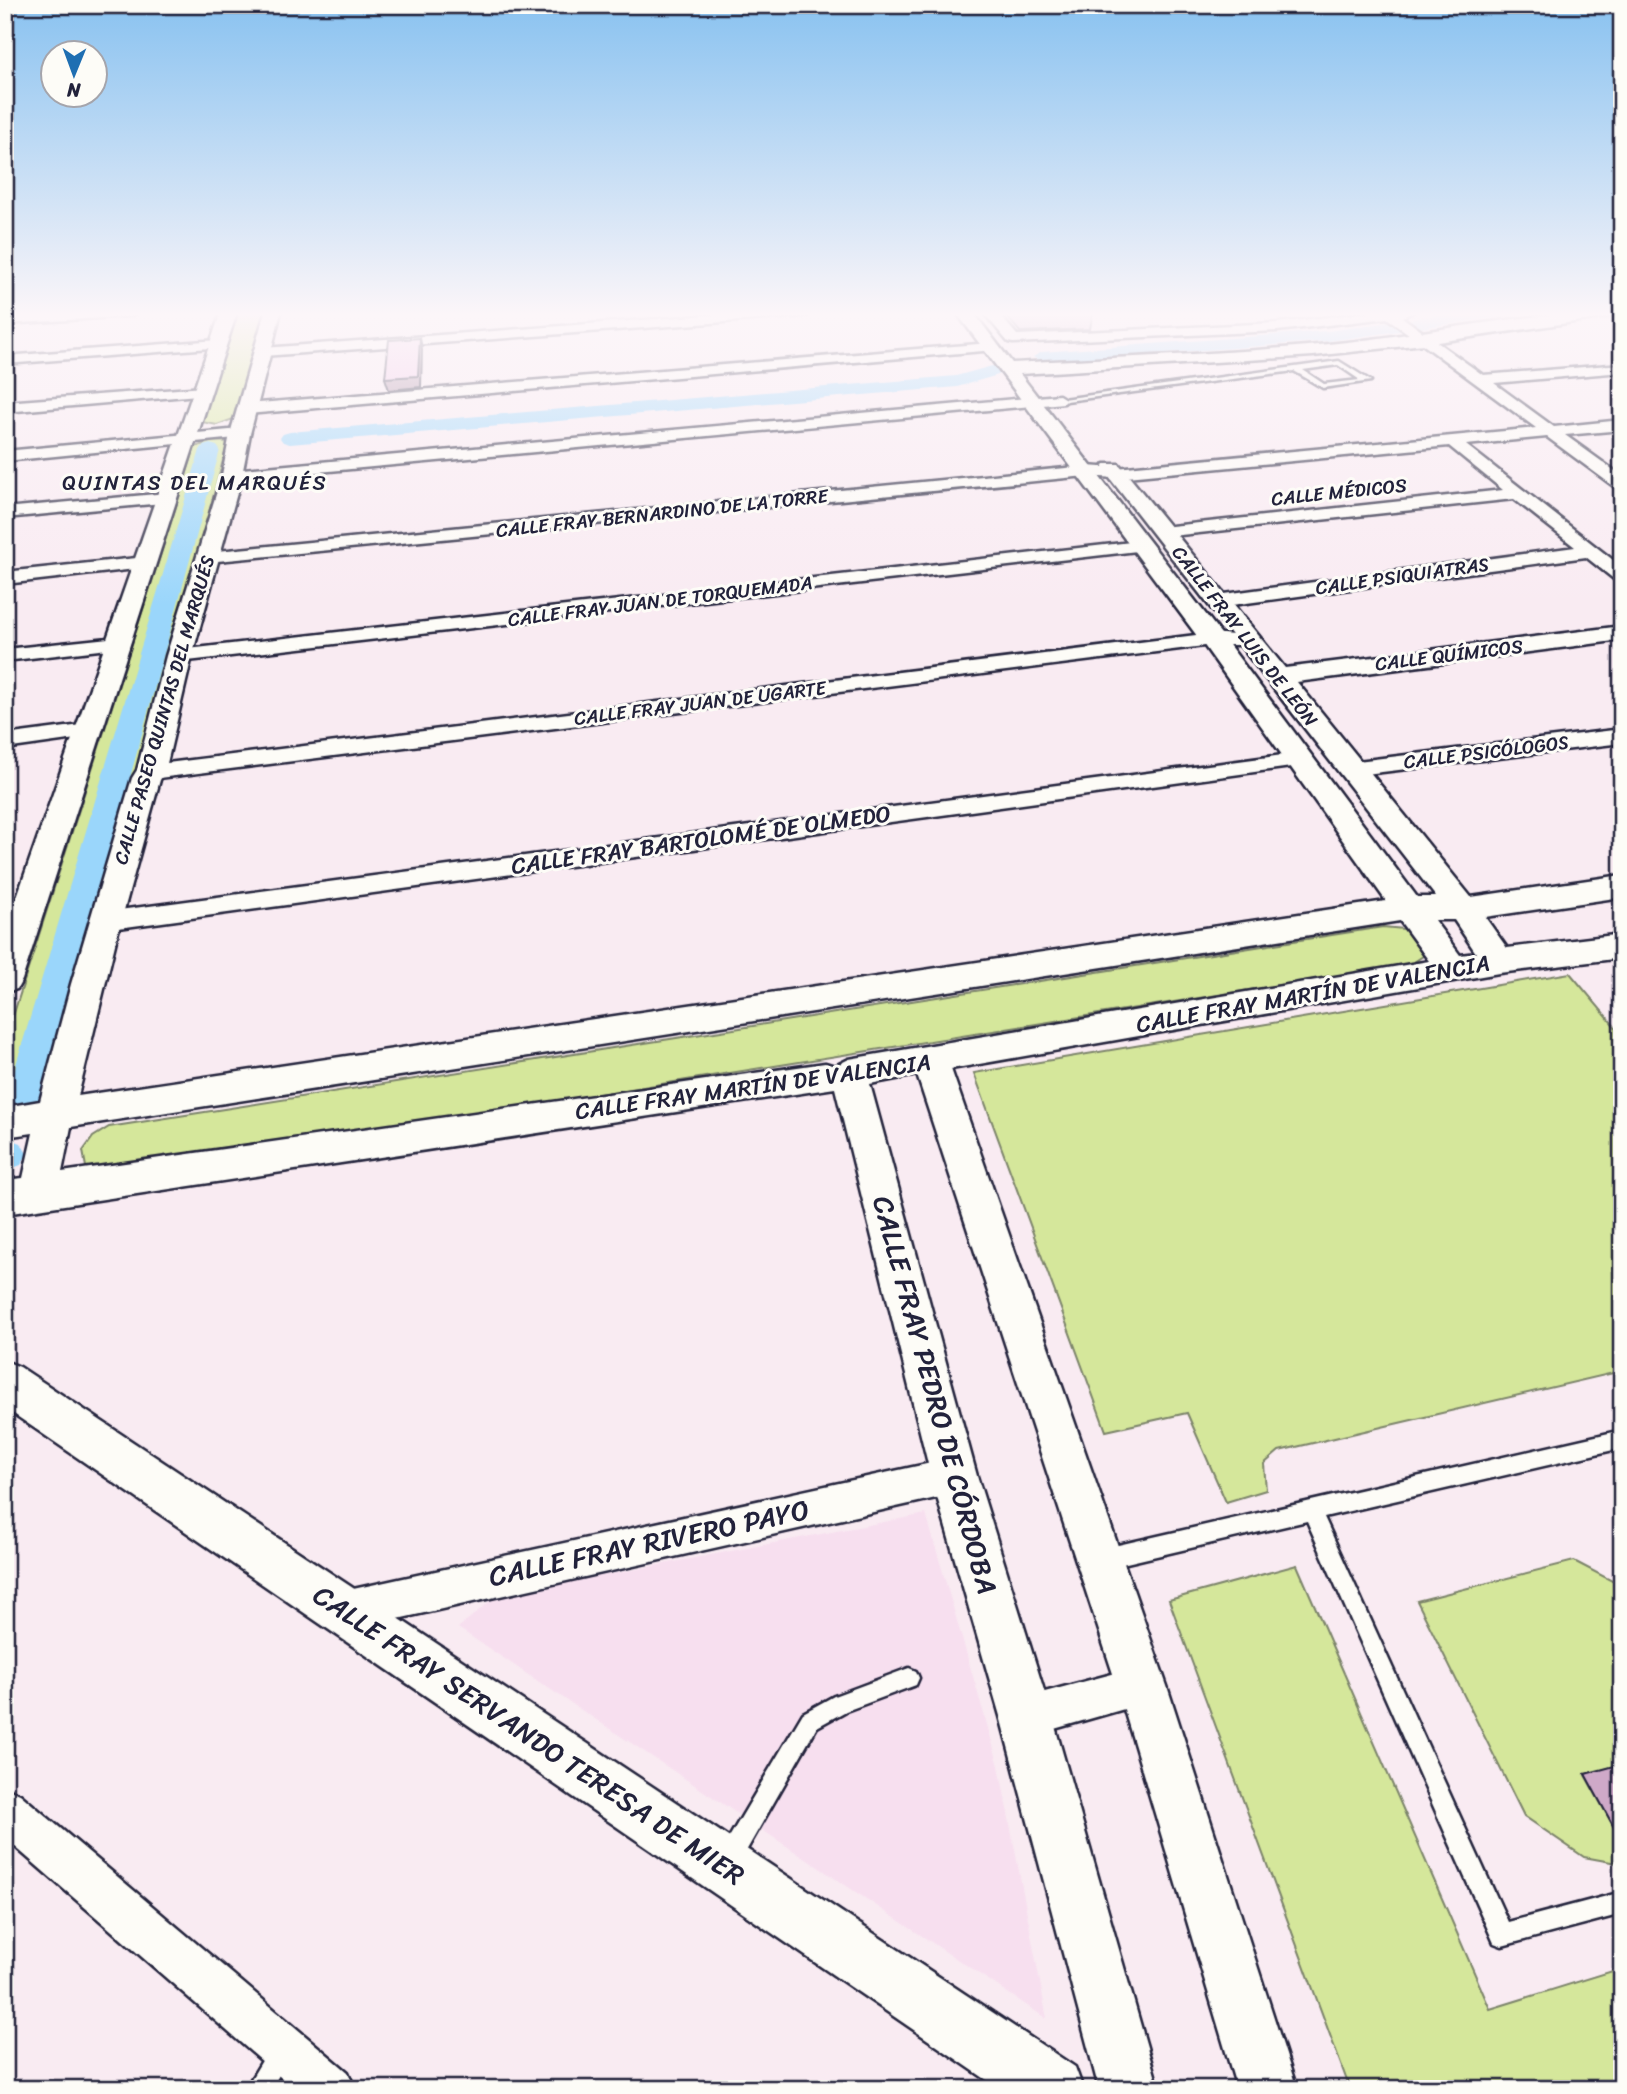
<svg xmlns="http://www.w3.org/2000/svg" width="1627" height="2094" font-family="Sriracha,sans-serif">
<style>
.built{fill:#f7dfef}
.green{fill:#d5e79b;stroke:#7c846b;stroke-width:2}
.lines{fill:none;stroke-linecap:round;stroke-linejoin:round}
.canal{fill:#9ad6fb;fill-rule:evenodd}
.service-casing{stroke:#22223b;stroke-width:5}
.minor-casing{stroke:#22223b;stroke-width:5}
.tertiary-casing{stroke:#22223b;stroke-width:5}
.service{fill:#fdfcf7;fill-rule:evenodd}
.minor{fill:#fdfcf7;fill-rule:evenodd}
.tertiary{fill:#fdfcf7;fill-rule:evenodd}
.wall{fill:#cfa9c8;stroke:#22223b;stroke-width:2}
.shaded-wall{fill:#a989a2;stroke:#22223b;stroke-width:2}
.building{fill:#f1c4e8;stroke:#22223b;stroke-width:2}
.labels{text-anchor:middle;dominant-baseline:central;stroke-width:6;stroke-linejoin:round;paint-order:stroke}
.far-street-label{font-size:19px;fill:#22223b;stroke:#fdfcf7}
.far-neighbourhood-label{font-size:21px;letter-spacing:2px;fill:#22223b;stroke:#fdfcf7}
.street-label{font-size:23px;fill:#22223b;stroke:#fdfcf7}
.near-street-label{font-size:28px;fill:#22223b;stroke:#fdfcf7}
</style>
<rect width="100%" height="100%" fill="#f9ebf2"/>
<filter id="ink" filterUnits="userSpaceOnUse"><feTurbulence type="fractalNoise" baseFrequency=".0143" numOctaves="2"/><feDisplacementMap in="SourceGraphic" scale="14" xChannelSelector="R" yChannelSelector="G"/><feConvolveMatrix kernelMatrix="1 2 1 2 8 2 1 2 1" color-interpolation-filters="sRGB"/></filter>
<g filter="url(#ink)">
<polygon class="built" points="926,1514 999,1766 1047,2019 458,1628 496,1596"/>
<g class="green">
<polygon points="236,312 267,312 236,418 217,425 202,422"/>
<polygon points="213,441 228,442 52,1091 38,1111 5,1115 5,1041 195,447"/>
<polygon points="1383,927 1404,929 1425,945 1423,956 1411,964 100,1174 86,1167 83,1151 93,1137 109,1127"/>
<polygon points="1570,973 1622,1035 1622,1371 1279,1451 1264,1464 1266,1490 1226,1502 1187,1413 1106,1431 974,1073"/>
<polygon points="1574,1561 1622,1586 1622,1764 1585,1775 1622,1842 1622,1864 1584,1857 1524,1816 1417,1601"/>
<polygon points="1297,1565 1490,2009 1622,1968 1622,2089 1350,2089 1169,1600"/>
</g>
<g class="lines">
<g class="canal">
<polygon points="1462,312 1506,312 1498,317 1328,341 1042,362 1033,357 1042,352 1328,331"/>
<polygon points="992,366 1001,371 998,375 957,387 290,444 283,442 280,438 283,434 290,432 956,376"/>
<polygon points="210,444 217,446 220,450 42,1098 37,1108 24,1113 11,1108 6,1098 200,450 203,446"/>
<polygon points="8,1138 21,1143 27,1154 21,1165 5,1171 5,1139"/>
</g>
<defs>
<g id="service">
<path d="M 1339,361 L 1371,381 L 1323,388 L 1294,371 L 1059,402 L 1055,400 ZM 1338,365 L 1360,380 L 1324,384 L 1303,370 Z"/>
<polygon points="1622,1430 1622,1448 1324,1517 1508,1922 1622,1892 1622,1914 1502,1946 1494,1943 1307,1521 1105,1568 1098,1565 1095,1558 1098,1551 1105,1548"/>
<polygon points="909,1668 916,1671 919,1678 916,1685 846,1711 817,1727 737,1867 729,1870 721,1867 718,1859 721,1851 803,1713 834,1696"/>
<polygon points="280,2040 288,2044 292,2052 271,2089 245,2089 272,2044"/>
</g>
<g id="minor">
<polygon points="67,312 138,312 131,316 5,324 5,316"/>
<polygon points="751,312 813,312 806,316 263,356 256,352 263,348"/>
<polygon points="983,312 997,312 1017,335 1277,323 1371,312 1413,312 1402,317 1483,375 1622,364 1622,372 1494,383 1554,427 1622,420 1622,430 1565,435 1622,476 1622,489 1616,488 1547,437 1466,445 1622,567 1622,582 1615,580 1586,557 1217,607 1207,601 1217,595 1575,547 1514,499 1162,537 1153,532 1162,527 1503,490 1449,446 1116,478 1086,476 207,562 198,557 207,552 1086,466 1116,468 1536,428 1387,318 1277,331 1013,343 1008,342"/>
<polygon points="218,340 225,344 223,347 5,364 5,356"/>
<polygon points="990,343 995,344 995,350 247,414 239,409 247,404"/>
<polygon points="204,387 209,388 211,391 209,394 5,412 5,402"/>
<polygon points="1059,395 1067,400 1064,403 232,480 224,475 232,470"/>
<polygon points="240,429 248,434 246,437 5,461 5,451"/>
<polygon points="167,493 173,494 176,498 173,502 5,518 5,508"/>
<polygon points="1140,541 1149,546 1146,550 179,662 172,660 169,656 172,652 179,650"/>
<polygon points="146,557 153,559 155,563 153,567 5,584 5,572"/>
<polygon points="1212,633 1255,637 1258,641 1255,645 1212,645 151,779 143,777 140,772 143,767 151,765"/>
<polygon points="118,637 125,639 128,643 125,647 5,661 5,649"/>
<polygon points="89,724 97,726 100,731 97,736 5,749 5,735"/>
<polygon points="1622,729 1622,743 1349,776 1341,774 1338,769 1341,764 1349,762"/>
<polygon points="1298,753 1306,755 1309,760 1306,765 104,930 95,927 91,921 95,915 104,912"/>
<polygon points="28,898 37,901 41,907 37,913 5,919 5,901"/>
<polygon points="954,1458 967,1463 972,1476 967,1489 954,1494 344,1631 330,1625 324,1611 330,1597 344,1591"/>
<polygon points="1142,1666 1156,1672 1162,1686 1156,1700 1026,1737 1011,1731 1005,1716 1011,1701"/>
<polygon points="5,1788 20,1794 348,2072 355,2089 294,2089 5,1838"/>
</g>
<g id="tertiary">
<polygon points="221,312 237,312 22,980 17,989 5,992 5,931"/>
<path d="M 265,312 L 281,312 L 250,434 L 242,475 L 192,656 L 165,772 L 160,780 L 118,932 L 78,1096 L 1386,901 L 1203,644 L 956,312 L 973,312 L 1012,363 C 1124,357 1236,354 1347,342 C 1436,332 1527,312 1616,312 L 1608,317 L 1424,344 L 1313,356 L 1020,374 L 1221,634 L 1417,897 L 1436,897 L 1105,472 L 1102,468 L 1105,464 L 1119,464 L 1285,668 L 1622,626 L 1622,640 L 1297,682 L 1471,897 L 1622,875 L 1622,897 L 1485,917 L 1507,948 L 1622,934 L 1622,958 L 1499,973 L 951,1069 L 1167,1686 L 1297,2089 L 1237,2089 L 1117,1686 L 917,1075 L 870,1084 L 977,1476 L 1052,1716 L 1159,2089 L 1099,2089 L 1000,1716 L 931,1476 L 835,1088 L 5,1214 L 5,1180 L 23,1178 L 33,1133 L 5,1137 L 5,1107 L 40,1101 L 71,984 L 132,778 L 137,770 L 166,656 L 222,475 L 230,434 ZM 1434,920 L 1454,920 L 1476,953 L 1460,955 ZM 1400,921 L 1429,961 L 849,1059 L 835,1066 L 825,1063 L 62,1172 L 71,1127 Z"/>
<polygon points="5,1361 20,1367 1075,2067 1083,2089 1000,2089 5,1408"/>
</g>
</defs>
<use href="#service" class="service-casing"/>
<use href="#minor" class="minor-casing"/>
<use href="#tertiary" class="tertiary-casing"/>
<use href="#service" class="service"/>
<use href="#minor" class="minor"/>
<use href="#tertiary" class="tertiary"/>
</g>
<g class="wall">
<polygon points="1003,312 1093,312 1090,329 1020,332"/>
<polygon points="1622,1764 1622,1842 1585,1774"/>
</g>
<polygon class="shaded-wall" points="420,338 422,349 421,387 389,390 385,378"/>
<g class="building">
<polygon points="1021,312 1054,312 1022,314"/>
<polygon points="420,338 418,376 385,378 389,340"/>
<polygon points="1622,1768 1622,1776 1618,1769"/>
</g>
</g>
<linearGradient id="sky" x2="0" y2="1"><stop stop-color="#89c2f0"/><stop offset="0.52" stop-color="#fcf6f9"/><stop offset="1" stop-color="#fcf6f9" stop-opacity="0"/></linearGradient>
<rect width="1627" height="605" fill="url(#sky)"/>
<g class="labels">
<g class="far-street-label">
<text transform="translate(1339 492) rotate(-6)">CALLE MÉDICOS</text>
<text transform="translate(662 513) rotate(-6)">CALLE FRAY BERNARDINO DE LA TORRE</text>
<text transform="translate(1402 576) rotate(-8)">CALLE PSIQUIATRAS</text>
<text transform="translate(660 601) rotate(-7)">CALLE FRAY JUAN DE TORQUEMADA</text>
<text transform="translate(1245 636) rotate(52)">CALLE FRAY LUIS DE LEÓN</text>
<text transform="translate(1449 655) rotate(-7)">CALLE QUÍMICOS</text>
<text transform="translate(700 703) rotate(-7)">CALLE FRAY JUAN DE UGARTE</text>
<text transform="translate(164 710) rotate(-74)">CALLE PASEO QUINTAS DEL MARQUÉS</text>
<text transform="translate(1486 752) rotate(-7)">CALLE PSICÓLOGOS</text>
</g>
<g class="far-neighbourhood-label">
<text x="195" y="483">QUINTAS DEL MARQUÉS</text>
</g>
<g class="street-label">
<text transform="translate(701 840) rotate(-8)">CALLE FRAY BARTOLOMÉ DE OLMEDO</text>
<text transform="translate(1313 994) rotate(-10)">CALLE FRAY MARTÍN DE VALENCIA</text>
<text transform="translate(753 1087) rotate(-8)">CALLE FRAY MARTÍN DE VALENCIA</text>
</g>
<g class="near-street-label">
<text transform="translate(935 1395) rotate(75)">CALLE FRAY PEDRO DE CÓRDOBA</text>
<text transform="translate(649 1543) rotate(-12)">CALLE FRAY RIVERO PAYO</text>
<text transform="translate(529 1735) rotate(34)">CALLE FRAY SERVANDO TERESA DE MIER</text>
</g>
</g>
<rect width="1627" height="2094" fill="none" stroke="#fdfcf7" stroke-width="28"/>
<rect x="14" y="14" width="1599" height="2066" fill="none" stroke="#22223b" stroke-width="2.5" filter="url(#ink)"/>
<g transform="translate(74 74) rotate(181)"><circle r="33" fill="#fdfcf7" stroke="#a5a5ac" stroke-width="2"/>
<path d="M0-5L12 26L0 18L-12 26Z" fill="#1f6fb2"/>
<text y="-10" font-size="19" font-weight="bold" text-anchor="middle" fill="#22223b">N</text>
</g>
</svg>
